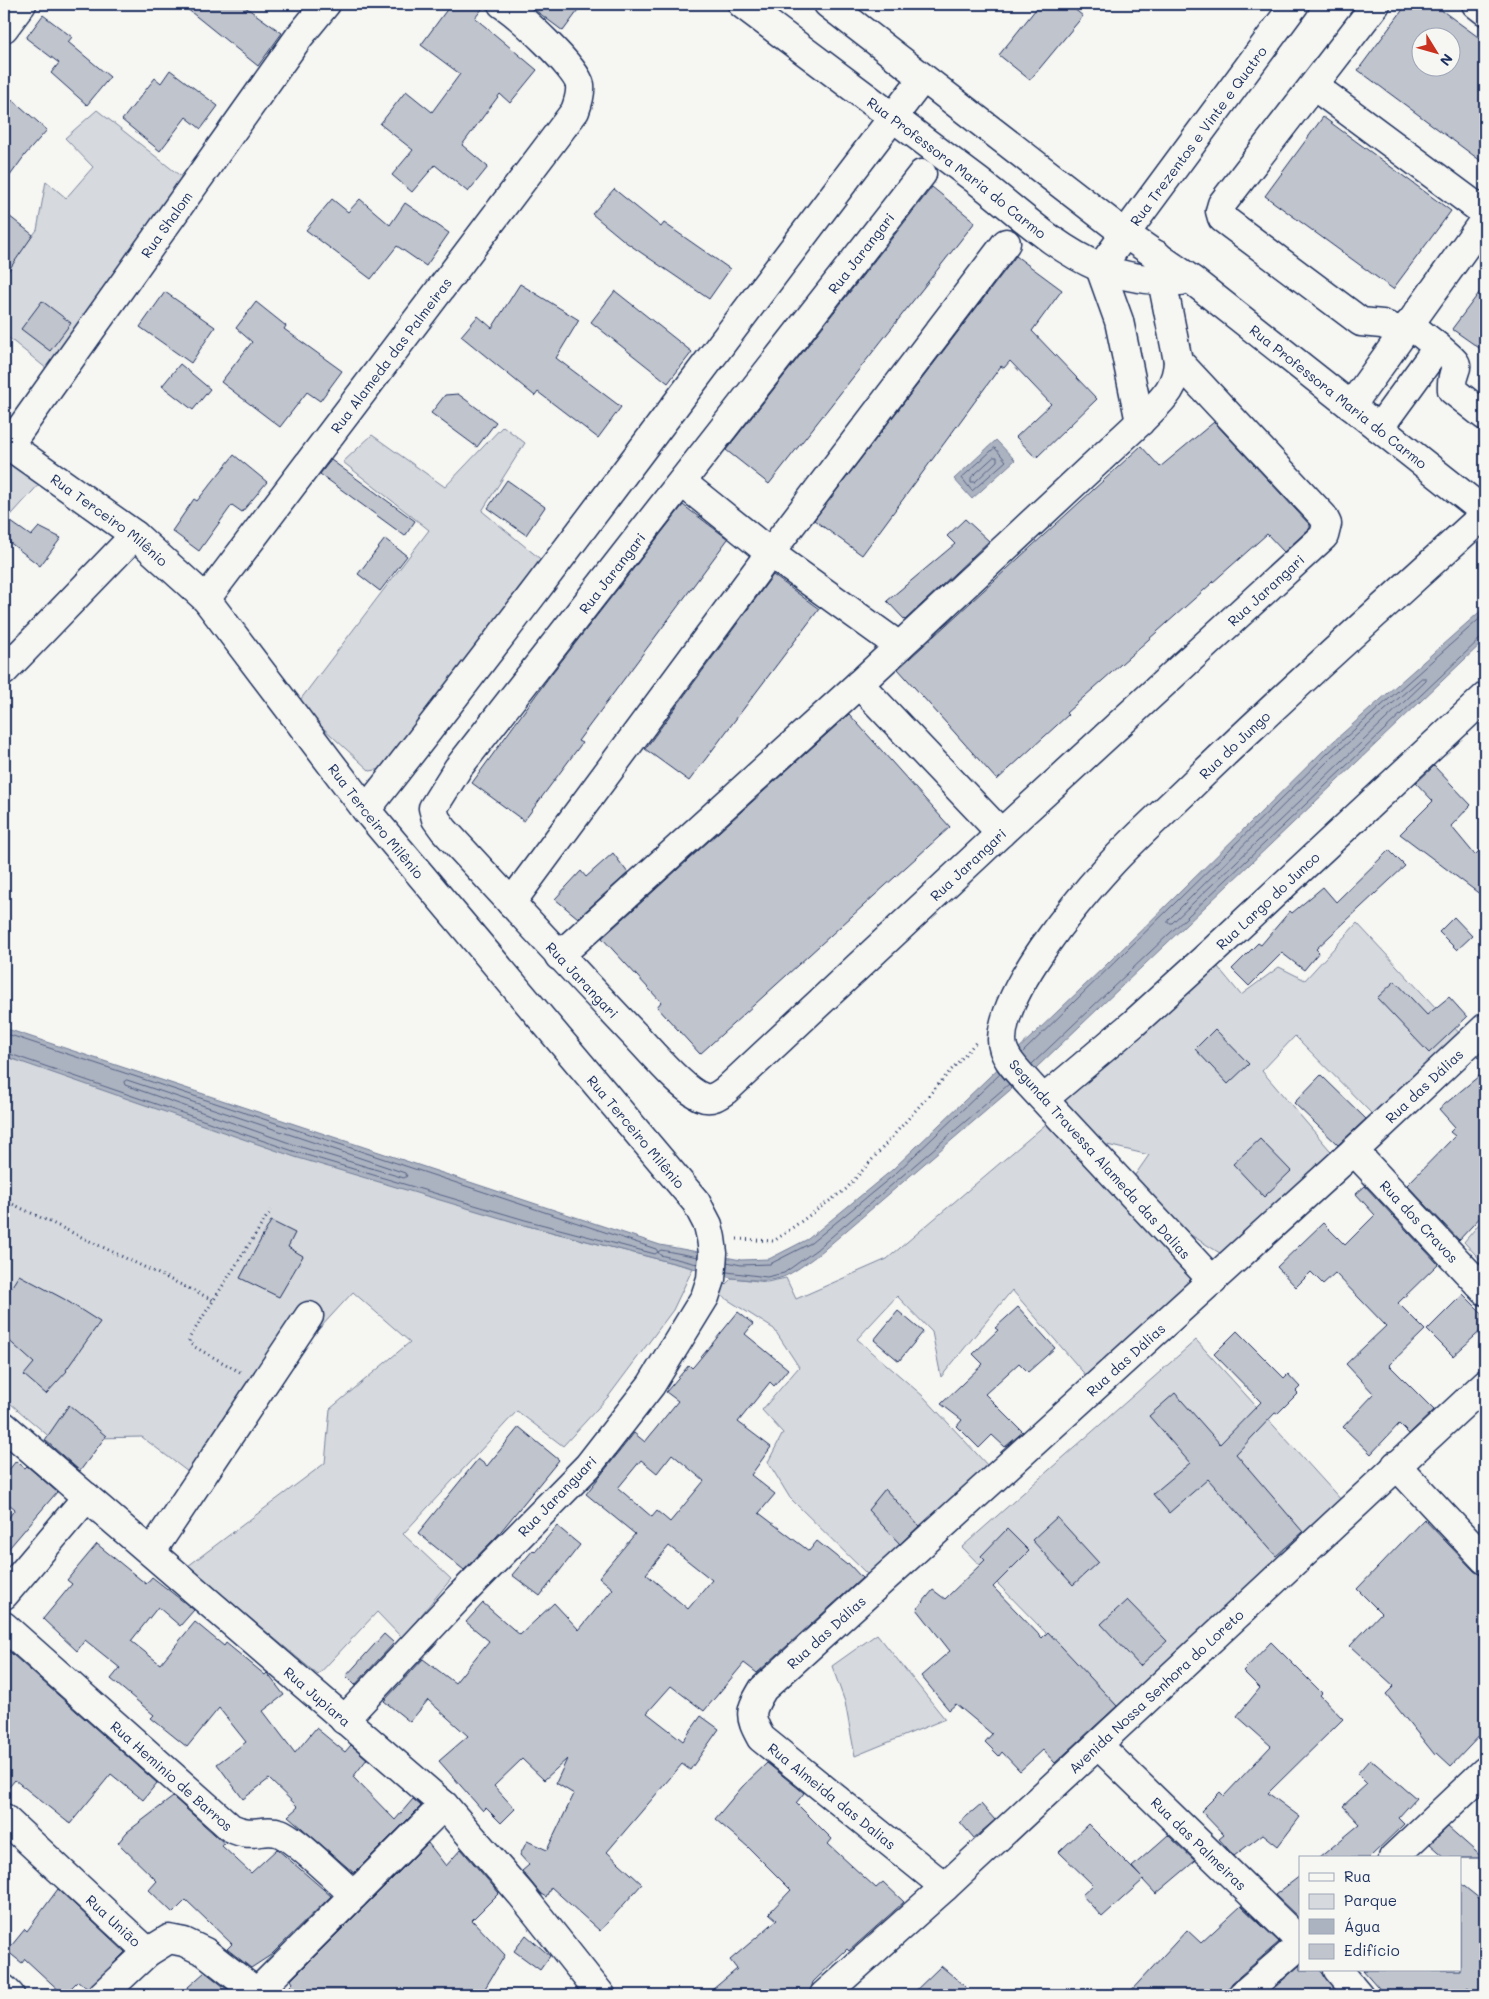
<svg xmlns="http://www.w3.org/2000/svg" width="1489" height="1999" font-family="Mali,sans-serif">
<style>
.green{fill:#d6d9dd;stroke:#78849e}
.water{fill:#abb2c0;stroke:#717e99}
.lines{fill:none;stroke-linecap:round;stroke-linejoin:round}
.shore{stroke:#556385;stroke-width:1}
.building{fill:#c0c4cd;stroke:#1b2f5e;fill-rule:evenodd}
.minor-casing{stroke:#1b2f5e;stroke-width:31}
.path{stroke:#1b2f5e;stroke-width:3;stroke-dasharray:1 4;stroke-linecap:butt}
.minor{stroke:#f6f6f2;stroke-width:28}
.labels{text-anchor:middle;dominant-baseline:central;stroke-width:5;stroke-linejoin:round;paint-order:stroke}
.street-label{font-size:14px;fill:#1b2f5e;stroke:#f6f6f2}
</style>
<rect width="100%" height="100%" fill="#f6f6f2"/>
<filter id="ink" filterUnits="userSpaceOnUse"><feTurbulence type="fractalNoise" baseFrequency=".02" numOctaves="2"/><feDisplacementMap in="SourceGraphic" scale="10" xChannelSelector="R" yChannelSelector="G"/><feConvolveMatrix kernelMatrix="1 2 1 2 8 2 1 2 1" color-interpolation-filters="sRGB"/></filter>
<g filter="url(#ink)">
<g class="green">
<polygon points="97,110 188,182 47,369 4,334 4,272 37,230 46,181 66,198 93,167 65,138"/>
<polygon points="503,426 525,443 482,511 544,562 393,767 370,771 297,704 429,530 343,462 372,435 445,487"/>
<polygon points="4,458 41,482 4,523"/>
<polygon points="1357,923 1463,1037 1375,1117 1295,1036 1262,1071 1335,1156 1223,1255 1186,1232 1133,1178 1149,1155 1103,1144 1060,1097 1213,961 1241,995 1279,967 1305,980"/>
<polygon points="4,1055 524,1225 693,1268 673,1310 608,1397 563,1446 517,1411 403,1534 451,1579 402,1638 377,1612 318,1675 188,1566 325,1463 330,1409 410,1342 353,1292 188,1472 142,1437 52,1439 4,1398"/>
<polygon points="1052,1119 1197,1279 1088,1378 1012,1290 941,1377 932,1332 897,1296 857,1339 923,1396 989,1467 871,1578 790,1498 768,1462 783,1433 762,1410 799,1367 774,1329 717,1293 732,1278 767,1282 786,1278 796,1299 887,1259"/>
<polygon points="1485,1217 1485,1265 1464,1242"/>
<polygon points="1196,1340 1343,1502 1117,1706 962,1547"/>
<polygon points="877,1634 945,1719 855,1756 845,1702 832,1666"/>
</g>
<g class="water">
<polygon points="996,440 1015,460 972,499 954,479"/>
<path d="M 1485,607 L 1485,640 L 1037,1067 L 819,1254 C 780,1282 780,1283 732,1278 L 524,1225 L 295,1157 L 4,1056 L 4,1028 L 660,1245 L 741,1260 L 769,1259 L 808,1239 L 892,1170 L 1105,966 L 1326,748 Z"/>
</g>
<g class="lines">
<g class="shore">
<polygon points="995,448 1006,461 972,491 962,478"/>
<polygon points="994,457 997,457 997,461 975,482 971,482 971,478"/>
<polygon points="1422,678 1426,678 1426,681 1172,923 1168,923 1168,920 1333,756"/>
<polyline points="4,1033 656,1249 658,1252 661,1250 698,1257"/>
<polyline points="4,1052 296,1152 525,1220 655,1254 658,1252 660,1255 697,1264"/>
<polyline points="1022,1053 1329,752 1485,614"/>
<polyline points="1032,1064 1480,639 1485,637"/>
<polygon points="127,1080 405,1173 407,1176 404,1178 298,1146 125,1085 124,1082"/>
<polyline points="727,1262 741,1265 770,1264 811,1243 895,1174 1000,1074"/>
<polyline points="727,1272 767,1277 784,1273 816,1250 1009,1084"/>
</g>
</g>
<g class="building">
<polygon points="181,4 241,4 282,33 258,66"/>
<polygon points="451,4 486,4 475,18 537,70 510,103 500,94 462,145 488,167 468,192 435,165 412,192 392,175 413,150 380,124 406,91 432,112 460,74 421,45"/>
<polygon points="527,4 583,4 563,31"/>
<polygon points="1040,4 1068,4 1083,16 1030,80 999,55"/>
<path d="M 1407,4 L 1433,4 L 1485,42 L 1485,164 L 1358,70 ZM 1422,38 L 1452,38 L 1452,68 L 1422,68 Z"/>
<polygon points="43,15 72,37 68,42 110,77 87,105 51,73 59,63 26,38"/>
<polygon points="170,70 218,106 201,129 186,117 160,151 122,120 155,78 161,83"/>
<polygon points="13,100 47,130 25,155 4,184 4,111"/>
<polygon points="1323,117 1451,211 1393,289 1265,196"/>
<polygon points="932,187 975,222 769,484 726,450"/>
<polygon points="614,189 661,227 664,223 730,269 709,299 627,243 592,214"/>
<polygon points="332,199 348,212 360,199 390,225 405,203 449,233 426,266 397,246 371,279 306,230"/>
<polygon points="4,212 33,235 4,277"/>
<polygon points="1016,256 1062,290 1032,331 1097,399 1036,458 1016,437 1051,404 1010,361 1004,368 1001,366 862,555 814,520"/>
<polygon points="520,284 579,320 556,358 621,407 598,438 538,392 535,396 461,336 478,316 492,328"/>
<polygon points="1485,285 1485,352 1452,329"/>
<polygon points="615,291 692,352 668,383 591,322"/>
<polygon points="165,292 215,327 191,363 140,327"/>
<polygon points="42,301 71,323 50,351 21,329"/>
<polygon points="256,302 286,326 284,329 342,371 320,401 307,392 280,427 221,382 252,342 236,328"/>
<polygon points="180,364 210,389 193,410 162,386"/>
<polygon points="458,394 496,422 477,447 431,413 445,395"/>
<polygon points="1214,422 1310,525 1310,528 1284,552 1267,534 1066,713 1068,715 997,780 898,669 1141,446 1160,467"/>
<polygon points="234,455 267,482 242,512 232,505 199,551 172,531 194,499 197,501"/>
<polygon points="331,460 415,521 405,536 320,474"/>
<polygon points="507,480 545,507 526,535 488,508"/>
<polygon points="683,505 728,539 578,741 582,743 524,821 472,783 549,677"/>
<polygon points="4,517 31,536 39,527 61,538 40,566 4,538"/>
<polygon points="965,519 989,541 905,620 887,601 955,544 947,536"/>
<polygon points="385,539 407,556 380,591 358,574"/>
<polygon points="773,575 819,609 689,781 645,749"/>
<polygon points="849,714 950,827 700,1054 657,1007 661,1002 602,938"/>
<polygon points="1434,766 1471,805 1451,826 1475,855 1485,845 1485,898 1400,834 1433,801 1416,783"/>
<polygon points="1389,850 1405,866 1316,949 1319,952 1304,970 1282,953 1249,986 1232,969 1258,943 1261,945 1290,911 1292,913 1323,887 1336,902"/>
<polygon points="613,853 628,873 578,918 555,899 581,871 586,877"/>
<polygon points="1454,917 1472,936 1457,950 1439,932"/>
<polygon points="1395,981 1427,1015 1449,997 1467,1017 1429,1053 1377,998"/>
<polygon points="1215,1029 1249,1064 1228,1084 1195,1049"/>
<polygon points="1485,1071 1485,1212 1459,1240 1407,1185 1455,1136 1450,1132 1455,1127 1439,1109"/>
<polygon points="1321,1075 1366,1119 1338,1145 1294,1103"/>
<polygon points="1260,1139 1291,1171 1264,1197 1233,1164"/>
<polygon points="1365,1186 1438,1264 1398,1303 1425,1330 1389,1365 1434,1410 1409,1434 1399,1424 1371,1454 1343,1427 1374,1394 1346,1364 1386,1326 1335,1273 1323,1284 1311,1272 1296,1287 1277,1267 1323,1223 1345,1245 1375,1215 1356,1194"/>
<polygon points="271,1221 295,1233 288,1247 303,1256 279,1297 240,1278"/>
<polygon points="19,1275 64,1299 100,1322 66,1370 67,1371 46,1394 24,1375 34,1363 4,1336 4,1299"/>
<polygon points="1463,1294 1485,1316 1485,1327 1453,1356 1427,1330"/>
<polygon points="1018,1307 1055,1348 1028,1372 1019,1363 985,1394 1023,1432 1005,1447 992,1435 979,1448 957,1426 962,1420 941,1404 983,1364 973,1354 998,1330 995,1328"/>
<polygon points="898,1311 923,1332 899,1361 874,1340"/>
<path d="M 738,1312 L 753,1324 L 745,1334 L 788,1369 L 774,1386 L 770,1382 L 738,1422 L 771,1447 L 751,1475 L 775,1494 L 759,1513 L 809,1551 L 817,1541 L 847,1565 L 848,1563 L 862,1578 L 757,1673 L 744,1663 L 704,1711 L 671,1686 L 647,1713 L 683,1741 L 701,1716 L 719,1729 L 690,1770 L 682,1764 L 607,1852 L 642,1884 L 600,1931 L 551,1887 L 546,1897 L 541,1894 L 522,1871 L 529,1865 L 520,1855 L 527,1841 L 547,1850 L 574,1794 L 556,1783 L 567,1759 L 544,1780 L 522,1759 L 494,1786 L 515,1809 L 501,1823 L 486,1808 L 483,1811 L 439,1761 L 468,1736 L 428,1700 L 410,1722 L 384,1701 L 423,1659 L 455,1683 L 489,1641 L 466,1622 L 483,1603 L 520,1635 L 554,1603 L 579,1630 L 613,1589 L 599,1577 L 635,1534 L 586,1494 L 634,1433 L 645,1442 L 678,1401 L 666,1392 L 689,1365 L 692,1368 L 694,1366 ZM 672,1454 L 704,1481 L 670,1522 L 657,1511 L 652,1517 L 618,1488 L 641,1460 L 657,1473 ZM 669,1546 L 712,1580 L 688,1609 L 646,1574 Z"/>
<polygon points="1237,1331 1284,1378 1288,1374 1300,1387 1296,1391 1298,1393 1277,1414 1275,1413 1236,1454 1303,1532 1276,1556 1208,1479 1169,1513 1153,1494 1190,1463 1149,1416 1175,1393 1220,1444 1261,1402 1214,1354"/>
<polygon points="69,1405 106,1436 80,1471 45,1440"/>
<polygon points="519,1427 559,1460 497,1536 464,1570 418,1533 478,1459 487,1466"/>
<polygon points="16,1461 25,1468 27,1466 57,1492 4,1554 4,1524 15,1509 4,1500 4,1476"/>
<polygon points="885,1489 919,1526 900,1544 868,1510"/>
<polygon points="1057,1517 1098,1562 1073,1585 1032,1540"/>
<polygon points="1424,1519 1474,1571 1485,1578 1485,1730 1451,1766 1437,1753 1435,1755 1386,1694 1394,1686 1350,1646 1381,1613 1357,1589"/>
<polygon points="557,1526 580,1545 540,1596 512,1575 533,1550 535,1552"/>
<polygon points="1007,1529 1029,1551 993,1587 1042,1638 1048,1632 1117,1706 1055,1763 1043,1750 1020,1771 1002,1752 999,1756 985,1742 992,1734 956,1704 949,1710 921,1676 950,1651 917,1609 933,1590 945,1599 985,1560 981,1556"/>
<polygon points="97,1544 146,1584 152,1577 194,1610 180,1626 158,1607 131,1641 160,1664 195,1622 224,1646 226,1643 265,1675 267,1673 284,1695 263,1711 295,1753 316,1728 345,1752 351,1745 367,1759 353,1777 395,1820 413,1799 421,1806 354,1873 288,1816 298,1807 269,1779 243,1799 217,1764 246,1742 219,1708 187,1747 151,1718 154,1715 111,1679 120,1668 85,1640 77,1651 43,1619 72,1584 67,1580"/>
<polygon points="1127,1600 1167,1641 1140,1666 1101,1624"/>
<polygon points="384,1634 394,1643 355,1685 346,1676"/>
<polygon points="1271,1642 1322,1693 1320,1695 1343,1719 1268,1793 1300,1817 1278,1846 1263,1834 1234,1856 1219,1839 1224,1835 1201,1811 1220,1792 1224,1796 1271,1746 1237,1716 1260,1688 1243,1671"/>
<polygon points="4,1647 157,1783 143,1800 111,1774 70,1824 15,1780 4,1793"/>
<polygon points="1370,1759 1416,1798 1398,1818 1404,1824 1369,1858 1319,1858 1360,1824 1343,1806 1367,1784 1357,1774"/>
<polygon points="767,1763 804,1793 796,1803 832,1839 828,1844 876,1888 883,1882 904,1902 849,1951 847,1949 813,1982 809,1995 706,1995 737,1969 730,1960 777,1920 769,1913 791,1890 748,1847 715,1819 742,1787"/>
<polygon points="173,1797 224,1843 222,1846 251,1873 277,1849 331,1896 271,1955 251,1968 227,1949 232,1944 186,1900 173,1913 149,1890 157,1881 118,1843 127,1832"/>
<polygon points="981,1804 995,1820 974,1838 960,1822"/>
<polygon points="1088,1824 1141,1877 1132,1867 1168,1835 1195,1861 1156,1894 1143,1880 1102,1917 1082,1895 1093,1885 1059,1852"/>
<polygon points="1448,1827 1483,1858 1446,1858 1430,1844"/>
<polygon points="428,1843 446,1866 461,1849 499,1893 472,1920 505,1955 481,1995 281,1995 293,1983 291,1980"/>
<polygon points="1300,1876 1300,1919 1275,1895"/>
<polygon points="1460,1883 1485,1903 1485,1995 1476,1995 1468,1987 1459,1995 1385,1995 1363,1970 1460,1970"/>
<polygon points="58,1889 125,1952 88,1989 78,1981 64,1995 25,1959 22,1963 7,1951 25,1929 27,1931"/>
<polygon points="1241,1906 1279,1942 1232,1983 1227,1995 1127,1995 1187,1930 1201,1943"/>
<polygon points="526,1935 550,1956 540,1970 514,1951"/>
<polygon points="1300,1965 1300,1970 1320,1970 1339,1995 1266,1995"/>
<polygon points="941,1966 954,1977 974,1995 911,1995"/>
<polygon points="205,1972 228,1990 222,1995 179,1995"/>
</g>
<g class="lines">
<defs>
<g id="minor">
<path id="s1" d="M 742,4 C 821,63 900,123 979,182 C 1018,212 1054,248 1099,267 C 1125,278 1153,281 1181,281"/>
<path id="s2" d="M 828,4 L 1124,233 L 1192,280 L 1485,512"/>
<polyline points="1376,4 1222,204 1220,211 1222,218 1361,322 1382,324 1403,332"/>
<polyline points="1476,4 1485,11"/>
<polyline points="4,28 22,4"/>
<polyline points="1314,86 1485,213"/>
<path id="s3" d="M 922,174 L 458,768 L 433,808 L 436,819 L 444,830 C 507,898 569,966 633,1033 C 649,1049 682,1090 702,1097 C 711,1101 719,1095 726,1090 L 1001,833 L 1324,536 L 1327,524 L 1323,516 L 1178,361"/>
<path d="M 1438,347 C 1470,373 1450,361 1452,390 L 1485,416"/>
<polyline points="1351,406 1485,219"/>
<path id="s4" d="M 1140,422 L 1119,321 L 1100,268 L 1295,4"/>
<polyline points="1379,428 1438,347 1409,324"/>
<path id="s5" d="M 4,442 L 135,535 L 206,599 L 366,810 L 696,1202 L 708,1225 L 711,1238 L 713,1253 L 711,1279 L 705,1297 L 651,1385 L 588,1466 L 459,1597 L 344,1720"/>
<path id="s6" d="M 9,445 L 299,37 L 326,4"/>
<polyline points="683,483 770,553 899,646"/>
<path id="s7" d="M 206,599 L 575,111 C 578,103 581,94 580,85 C 576,67 519,15 502,4"/>
<polyline points="4,671 135,535"/>
<polyline points="859,684 1001,833"/>
<path d="M 366,810 C 556,569 736,321 923,78"/>
<polyline points="511,903 770,553 1006,243"/>
<path d="M 559,956 L 859,684 L 1140,422 C 1159,402 1177,390 1178,361 L 1157,255"/>
<path id="s8" d="M 1044,1099 L 1133,1024 L 1212,952 L 1485,697"/>
<path id="s9" d="M 1354,1151 L 1485,1291"/>
<path id="s10" d="M 1213,1281 L 1030,1085 C 1020,1073 1002,1058 1002,1040 C 1003,990 1075,903 1109,866 C 1137,835 1171,806 1201,776 C 1294,686 1390,601 1485,514"/>
<path id="s11" d="M 4,1426 L 444,1805 L 521,1894 L 601,1995"/>
<polyline points="1396,1465 1485,1560"/>
<polyline points="152,1551 309,1316"/>
<polyline points="4,1595 87,1497"/>
<path id="s12" d="M 4,1626 L 231,1828 C 254,1839 263,1827 280,1833 C 297,1840 338,1881 354,1895"/>
<path id="s13" d="M 1098,1745 L 1300,1941"/>
<path id="s14" d="M 4,1818 L 148,1952"/>
<polyline points="1393,1858 1485,1771"/>
<path id="s15" d="M 945,1887 L 761,1738 C 748,1715 750,1711 763,1689 L 1354,1151 L 1485,1028"/>
<polyline points="1338,1970 1359,1995"/>
<polyline points="4,1989 10,1995"/>
<polyline points="257,1992 444,1805"/>
<polyline points="102,1995 148,1952 169,1939 184,1942 205,1952 260,1995"/>
<path id="s16" d="M 824,1995 L 945,1887 L 1485,1384"/>
<polyline points="1242,1995 1300,1945"/>
</g>
</defs>
<use href="#minor" class="minor-casing"/>
<g class="path">
<polyline points="4,1200 213,1300"/>
<polyline points="737,1239 774,1241 846,1189 977,1041"/>
<polyline points="240,1372 193,1346 189,1342 190,1337 271,1210"/>
</g>
<use href="#minor" class="minor"/>
</g>
</g>
<g class="labels">
<g class="street-label">
<text stroke="none"><textPath href="#s4" startOffset="324">Rua Trezentos e Vinte e Quatro</textPath></text>
<text stroke="none"><textPath href="#s1" startOffset="270">Rua Professora Maria do Carmo</textPath></text>
<text stroke="none"><textPath href="#s6" startOffset="271">Rua Shalom</textPath></text>
<text transform="translate(861 253) rotate(-52)">Rua Jarangari</text>
<text stroke="none"><textPath href="#s7" startOffset="306">Rua Alameda das Palmeiras</textPath></text>
<text stroke="none"><textPath href="#s2" startOffset="644">Rua Professora Maria do Carmo</textPath></text>
<text stroke="none"><textPath href="#s5" startOffset="131">Rua Terceiro Milênio</textPath></text>
<text transform="translate(612 573) rotate(-52)">Rua Jarangari</text>
<text stroke="none"><textPath href="#s3" startOffset="1960">Rua Jarangari</textPath></text>
<text stroke="none"><textPath href="#s10" startOffset="704">Rua do Jungo</textPath></text>
<text stroke="none"><textPath href="#s5" startOffset="536">Rua Terceiro Milênio</textPath></text>
<text stroke="none"><textPath href="#s3" startOffset="1555">Rua Jarangari</textPath></text>
<text stroke="none"><textPath href="#s8" startOffset="299">Rua Largo do Junco</textPath></text>
<text stroke="none"><textPath href="#s3" startOffset="1030">Rua Jarangari</textPath></text>
<text stroke="none"><textPath href="#s15" startOffset="1185">Rua das Dálias</textPath></text>
<text stroke="none"><textPath href="#s5" startOffset="941">Rua Terceiro Milênio</textPath></text>
<text transform="translate(1100 1159) rotate(48)">Segunda Travessa Alameda das Dalias</text>
<text stroke="none"><textPath href="#s9" startOffset="96">Rua dos Cravos</textPath></text>
<text stroke="none"><textPath href="#s15" startOffset="780">Rua das Dálias</textPath></text>
<text transform="translate(557 1496) rotate(-46)">Rua Jaranguari</text>
<text stroke="none"><textPath href="#s15" startOffset="375">Rua das Dálias</textPath></text>
<text stroke="none"><textPath href="#s16" startOffset="450">Avenida Nossa Senhora do Loreto</textPath></text>
<text stroke="none"><textPath href="#s11" startOffset="414">Rua Jupiara</textPath></text>
<text stroke="none"><textPath href="#s12" startOffset="225">Rua Heminio de Barros</textPath></text>
<text transform="translate(832 1796) rotate(39)">Rua Almeida das Dalias</text>
<text stroke="none"><textPath href="#s13" startOffset="141">Rua das Palmeiras</textPath></text>
<text stroke="none"><textPath href="#s14" startOffset="150">Rua União</textPath></text>
</g>
</g>
<rect width="1489" height="1999" fill="none" stroke="#f6f6f2" stroke-width="20"/>
<rect x="10" y="10" width="1469" height="1979" fill="none" stroke="#1b2f5e" stroke-width="2" filter="url(#ink)"/>
<rect x="1299" y="1856" width="162" height="115" fill="#f6f6f2" stroke="#9ea6b7"/>
<rect x="1309" y="1873" width="25" height="8" fill="#f6f6f2" stroke="#9ea6b7"/>
<text x="1344" y="1882" font-size="15" fill="#1b2f5e">Rua</text>
<rect x="1309" y="1894" width="25" height="15" fill="#d6d9dd" stroke="#9ea6b7"/>
<text x="1344" y="1906" font-size="15" fill="#1b2f5e">Parque</text>
<rect x="1309" y="1919" width="25" height="15" fill="#abb2c0" stroke="#9ea6b7"/>
<text x="1344" y="1932" font-size="15" fill="#1b2f5e">Água</text>
<rect x="1309" y="1944" width="25" height="15" fill="#c0c4cd" stroke="#9ea6b7"/>
<text x="1344" y="1956" font-size="15" fill="#1b2f5e">Edifício</text>
<g transform="translate(1436 52) rotate(127)"><circle r="24" fill="#f6f6f2" stroke="#9ea6b7"/>
<path d="M0-4L9 19L0 12L-9 19Z" fill="#c8321e"/>
<text y="-8" font-size="14" font-weight="bold" text-anchor="middle" fill="#1b2f5e">N</text>
</g>
</svg>
